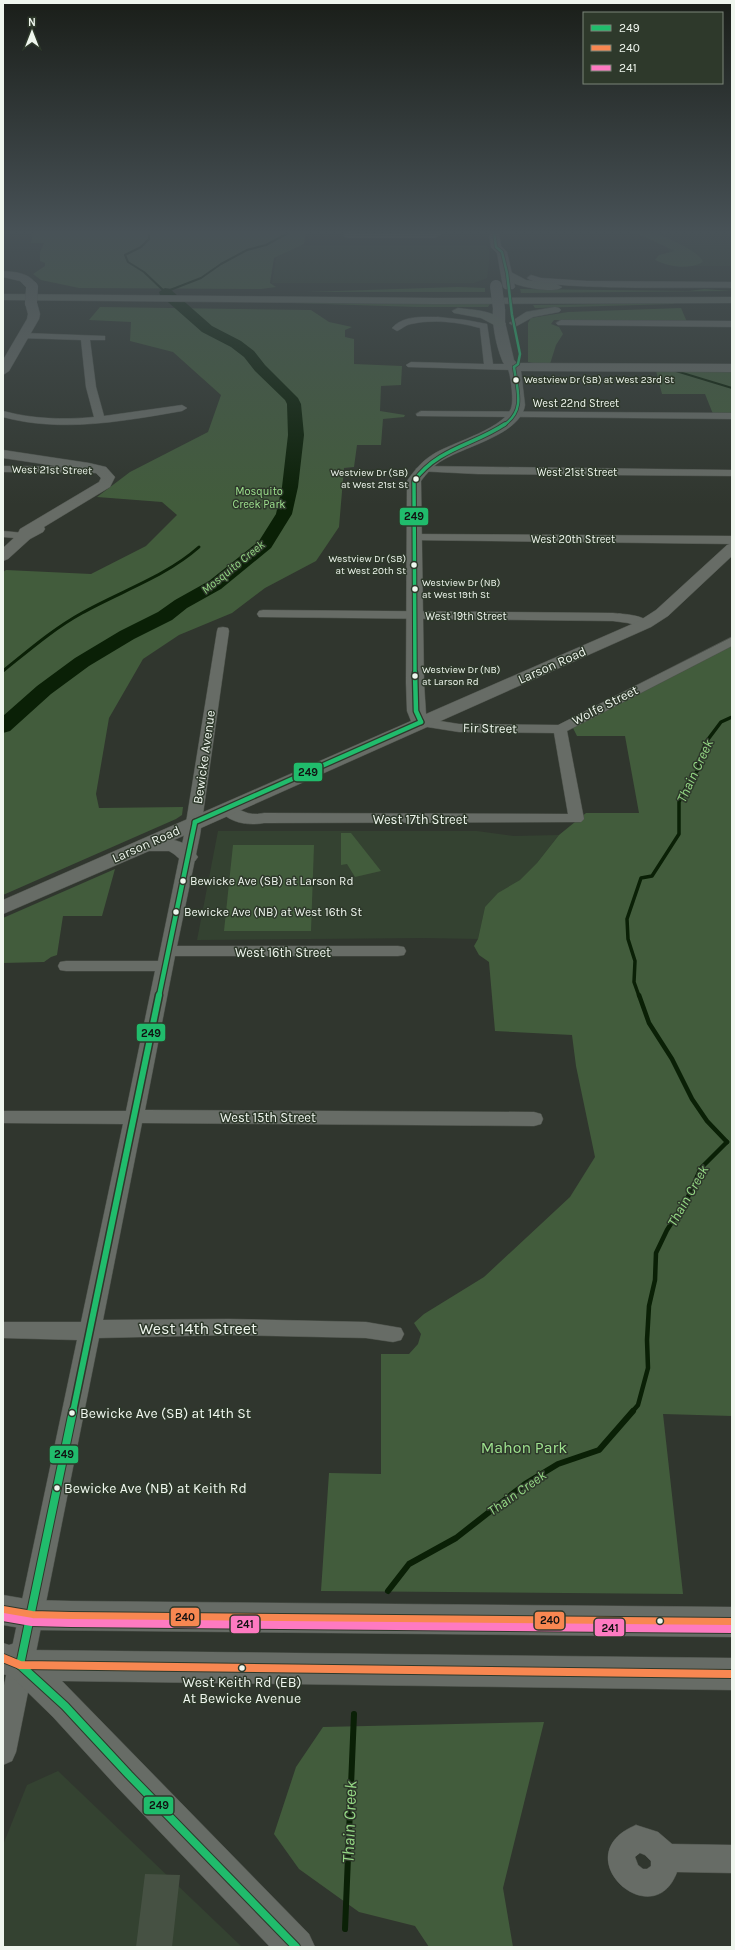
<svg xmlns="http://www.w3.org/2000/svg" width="735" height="1950" font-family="Karla,sans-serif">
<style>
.built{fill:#344231}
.green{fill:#425c3c}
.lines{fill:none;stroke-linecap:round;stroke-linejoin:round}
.stream-far4{stroke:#0a2006;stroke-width:2}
.stream-far3{stroke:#0a2006;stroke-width:3}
.stream-far2{stroke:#0a2006;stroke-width:3.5}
.stream-far1{stroke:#0a2006;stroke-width:4.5}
.stream{stroke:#0a2006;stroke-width:6}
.river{fill:#0a2006;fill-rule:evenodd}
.building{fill:#465143}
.street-casing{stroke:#4c514a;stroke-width:1}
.secondary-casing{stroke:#4c514a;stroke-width:1}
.highway-casing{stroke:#4c514a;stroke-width:1}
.street{fill:#676c66;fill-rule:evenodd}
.secondary{fill:#676c66;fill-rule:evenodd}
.highway{fill:#666e64;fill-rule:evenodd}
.secondary-bridge-casing{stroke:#4c514a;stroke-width:12;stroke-linecap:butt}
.secondary-bridge{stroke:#676c66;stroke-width:12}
.bus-1-far4-casing{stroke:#2e392b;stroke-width:4}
.bus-1-far3-casing{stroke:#2e392b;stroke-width:5.5}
.bus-1-far2-casing{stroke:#2e392b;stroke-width:7}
.bus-1-far1-casing{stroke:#2e392b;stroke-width:9}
.bus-1-casing{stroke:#2e392b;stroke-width:10}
.bus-2-casing{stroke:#2e392b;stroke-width:10}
.bus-3-casing{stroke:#2e392b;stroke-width:10}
.bus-1-far4{stroke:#20bc6c;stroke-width:2.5}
.bus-1-far3{stroke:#20bc6c;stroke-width:3.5}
.bus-1-far2{stroke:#20bc6c;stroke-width:4.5}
.bus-1-far1{stroke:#20bc6c;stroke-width:6}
.bus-1{stroke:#20bc6c;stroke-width:8}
.bus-2{stroke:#f88751;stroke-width:8}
.bus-3{stroke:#fe7ac1;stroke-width:8}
.bus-dot{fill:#eff6ee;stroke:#2e392b;stroke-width:1.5}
.labels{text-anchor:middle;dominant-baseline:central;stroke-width:3;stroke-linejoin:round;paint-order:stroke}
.far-bus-label{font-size:10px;fill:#eff6ee;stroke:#2e392b;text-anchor:start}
.far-street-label{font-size:11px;fill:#eff6ee;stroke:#2e392b}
.far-park-label{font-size:11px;fill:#9fe38f;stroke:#2e392b}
.far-water-label{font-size:12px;font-style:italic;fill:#95d985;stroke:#2e392b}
.bus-label{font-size:12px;fill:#eff6ee;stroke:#2e392b;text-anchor:start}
.street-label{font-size:13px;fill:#eff6ee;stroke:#2e392b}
.water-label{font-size:14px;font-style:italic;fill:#95d985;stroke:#2e392b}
.near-bus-label{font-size:14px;fill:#eff6ee;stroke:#2e392b;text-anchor:start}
.near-street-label{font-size:16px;fill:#eff6ee;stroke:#2e392b}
.near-park-label{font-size:16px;fill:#9fe38f;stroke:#2e392b}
.near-water-label{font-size:17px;font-style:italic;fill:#95d985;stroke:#2e392b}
.line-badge{stroke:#2e392b;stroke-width:1.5}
.pale-badge-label{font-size:11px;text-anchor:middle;font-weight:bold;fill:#111}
</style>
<rect width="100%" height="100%" fill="#30362e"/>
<g class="built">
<polygon points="636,232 732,232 732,266 677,266 666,246"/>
<polygon points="298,245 486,245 489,250 489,263 487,278 474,283 272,283 276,258"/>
<polygon points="218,831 477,831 514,836 559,835 537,863 520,880 485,907 478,939 424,938 197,940"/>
<polygon points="58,1771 242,1947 3,1947 3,1845 27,1785"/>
</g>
<g class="green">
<polygon points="33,232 306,232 304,244 274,258 270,283 276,287 261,289 79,288 41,280 33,274 45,266 45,263 40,261 40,252 44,243 31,243"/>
<path d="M 634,232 C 639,232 645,231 650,232 C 661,234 701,252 703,262 C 688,270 670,267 655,260 L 659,255 L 675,251 Z"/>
<polygon points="458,287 485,288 485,292 306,292"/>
<polygon points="520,289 689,291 704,289 732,291 521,293"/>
<polygon points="292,303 490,304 488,307 417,307"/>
<polygon points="674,303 674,304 535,308 533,305"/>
<polygon points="100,307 311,310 329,322 352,327 345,330 345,337 354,339 354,364 402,366 401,385 381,386 380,411 405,415 404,417 383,419 381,445 357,445 354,467 344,468 339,527 316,561 265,588 232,613 179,635 143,659 109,718 96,794 99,808 183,807 182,815 176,819 3,895 3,572 6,570 91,574 146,546 177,515 162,502 97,497 130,472 208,432 221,395 173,352 130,341 131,322 89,320"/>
<polygon points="681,308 687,322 554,320 551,324 559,327 563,334 556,345 550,364 538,364 528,362 528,323 531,318 568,312"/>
<polygon points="656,371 732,371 732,414 713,414 705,394 662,394"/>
<polygon points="732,646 732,1416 663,1414 683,1594 321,1591 329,1473 381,1474 381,1354 409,1354 418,1344 421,1334 414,1323 424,1314 484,1277 570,1197 595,1157 576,1066 572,1035 495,1031 489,962 479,955 474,946 478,939 485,907 498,893 520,880 537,863 559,835 586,813 639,813 625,736 577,736 572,726"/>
<polygon points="341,833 351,833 381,871 355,877 347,864 341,865"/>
<polygon points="233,845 314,845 311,931 224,931"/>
<polygon points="115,869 102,916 63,916 57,955 51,957 44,962 3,963 3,918"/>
<polygon points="544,1722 503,1888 513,1947 429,1947 415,1926 359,1912 299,1869 274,1834 296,1767 323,1727"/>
</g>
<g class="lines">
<g class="stream-far4">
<polyline points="149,232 149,239 141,247 125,255 128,262 144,272 165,292 201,278 221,264 247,250 266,245 290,232"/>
<polyline points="676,371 732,388"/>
</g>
<path class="stream-far3" d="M 3,671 C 28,651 53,629 82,613 C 121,591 165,577 199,547"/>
<polyline class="stream-far2" points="639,996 634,982 635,961 628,939 627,919 641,878 652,876 679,834 679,802 689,781 698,770 699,760 706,742 721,722 732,717"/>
<g class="stream-far1">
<polyline points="639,995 649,1023 672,1059 692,1099 707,1121 727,1142"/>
<polyline points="632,1412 638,1405 648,1368 647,1340 649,1306 655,1280 656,1253 667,1230 688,1197 701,1168 727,1142"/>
</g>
<g class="stream">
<polyline points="388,1591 409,1564 456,1538 525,1484 558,1464 599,1450 633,1411"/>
<polyline points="345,1929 354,1714"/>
</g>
<polygon class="river" points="165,288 170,289 212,326 241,341 254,351 265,365 298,398 301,404 304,435 298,487 292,514 271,548 221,589 187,608 172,620 134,639 89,666 51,694 10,731 3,733 3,716 37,686 75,658 120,631 158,612 175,600 209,581 259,541 276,514 282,487 288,435 287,404 285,400 255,371 244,357 231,347 202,332 160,295 159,292"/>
</g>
<polygon class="building" points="145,1874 180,1875 172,1947 136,1947"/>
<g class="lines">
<defs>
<g id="street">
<polygon points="344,232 352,232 352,234 444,232 435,238 348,238 344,236"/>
<path d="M 531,275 L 541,278 L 587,281 L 732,282 L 732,288 C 704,287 539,291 527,278 Z"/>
<path d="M 438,317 L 466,320 L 487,324 L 493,364 L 514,364 L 519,367 L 514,370 L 408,367 L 406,365 L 411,362 L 484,364 L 480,328 C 459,322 432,319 411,324 C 405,325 402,329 397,331 L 392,328 C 403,315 423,317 438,317 Z"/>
<polygon points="561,320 732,321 732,327 558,325 556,323"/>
<path d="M 24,333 L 105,336 L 105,340 L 90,340 L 96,387 L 104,416 L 182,405 L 187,408 L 182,411 C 124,421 61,433 3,417 L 3,411 C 33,419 63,420 94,417 L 86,387 L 81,340 L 21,338 L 21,334 Z"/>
<polygon points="421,411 732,413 732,419 417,416 416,414"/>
<polygon points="3,466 101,467 106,470 101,473 3,472"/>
<polygon points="421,466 732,470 732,476 478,474 417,471 416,469"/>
<polygon points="3,531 25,533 31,536 25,539 3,537"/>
<polygon points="414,534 732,536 732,544 410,540 408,538 410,536"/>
<path d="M 263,610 L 613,613 C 624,614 645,615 651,624 L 645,628 L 628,623 L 613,621 L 259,617 L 257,614 L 259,611 Z"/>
<polygon points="223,627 228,628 229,631 200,835 177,946 398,946 404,947 406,951 404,955 398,956 175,956 145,1110 534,1112 541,1114 543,1119 541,1124 534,1126 142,1123 103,1320 229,1319 366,1322 401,1328 404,1334 401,1340 393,1342 366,1338 229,1335 99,1338 16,1752 12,1761 3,1765 3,1690 77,1340 3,1338 3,1322 81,1322 123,1124 3,1123 3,1111 126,1111 155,971 66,971 60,970 58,966 60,962 66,961 158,961 184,835 217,631 218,628"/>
<path d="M 732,637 L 732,646 L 567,731 L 584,819 L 581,822 L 264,823 C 249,826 228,823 219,809 L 221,806 L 226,805 C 242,808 245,817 264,813 L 568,814 L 554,733 L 459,732 L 421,726 L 416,725 L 414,722 L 416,719 L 421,718 L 459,724 L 558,725 Z"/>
<path d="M 636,1825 L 658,1832 L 672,1844 L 732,1845 L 732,1873 L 677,1872 C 653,1937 563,1855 636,1825 ZM 640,1853 L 645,1855 L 651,1861 L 651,1866 L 647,1869 L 643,1869 L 638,1865 L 635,1857 Z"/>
</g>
<g id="secondary">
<polygon points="489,232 499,232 501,246 507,252 515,287 513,289 505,289 503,287 497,253 491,247"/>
<path d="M 3,271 C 17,272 31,273 38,287 L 36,289 L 28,289 L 20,281 L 3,277 Z"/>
<polygon points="31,300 37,303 40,314 39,319 9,371 3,375 3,360 27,319 28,314 25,303"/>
<path d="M 499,306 L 505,309 L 505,322 L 514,360 L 517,363 L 732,364 L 732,372 L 521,371 L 525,405 C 521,434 466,446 443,460 C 434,465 427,473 421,481 L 424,683 L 426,714 L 639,621 L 656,610 L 727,545 L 732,543 L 732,556 L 668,616 L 651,627 L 174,840 C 186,843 191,847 198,857 L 195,861 C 179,865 181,857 169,851 L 149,851 L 3,914 L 3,900 L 411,721 L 407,711 L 406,683 L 407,481 C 414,471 421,462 432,455 C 451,442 510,428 512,404 C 513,396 511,374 507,367 C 506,365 503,364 502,360 C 496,345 492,325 493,309 Z"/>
<polygon points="3,450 89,463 106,467 115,477 110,487 44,527 45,529 43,532 30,539 8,559 3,561 3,548 17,535 20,529 99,482 101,478 96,473 89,471 3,458"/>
<polygon points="3,1595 32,1600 71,1601 732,1607 732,1637 32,1630 3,1625"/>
<polygon points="3,1643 9,1645 15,1643 29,1650 732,1658 732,1690 62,1681 309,1934 315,1947 270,1947 117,1787 53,1717 12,1677 3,1674"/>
</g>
<g id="highway">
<path d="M 507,270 L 526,280 L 556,284 L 562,287 C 556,294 521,287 513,283 C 508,281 505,277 502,273 L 503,271 Z"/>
<polygon points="3,294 436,298 732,297 732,303 436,304 3,300"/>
<polygon points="555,307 559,308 561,310 559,312 533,317 515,327 509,323 526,312"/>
<path d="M 458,308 C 473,310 496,310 506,324 L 500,328 L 481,318 L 454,313 L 452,311 Z"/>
</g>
</defs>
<use href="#street" class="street-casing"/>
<use href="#secondary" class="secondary-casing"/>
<use href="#highway" class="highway-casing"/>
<use href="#street" class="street"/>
<use href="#secondary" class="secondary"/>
<use href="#highway" class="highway"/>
<defs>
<g id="secondary-bridge">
<polyline points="496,286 499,309"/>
<polyline points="31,303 32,287"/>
</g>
</defs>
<use href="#secondary-bridge" class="secondary-bridge-casing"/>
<use href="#secondary-bridge" class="secondary-bridge"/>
<defs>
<g id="bus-1-far4">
<polyline points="494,232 496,247 502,252 507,273 512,315 520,354 518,364 514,367"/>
<path d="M 504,425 C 526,410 517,390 514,367"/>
</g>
<path id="bus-1-far3" d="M 415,674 L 414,481 C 438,448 474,445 505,424"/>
<g id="bus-1-far2">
<polyline points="415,673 416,711 421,722"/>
<polyline points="195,822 421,722"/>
<polyline points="159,996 195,822"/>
</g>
<polyline id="bus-1-far1" points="73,1412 159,995"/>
<g id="bus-1">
<polyline points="20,1665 73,1411"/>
<polyline points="20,1665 65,1706 129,1775 296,1947"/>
</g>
<g id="bus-2">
<polyline points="3,1610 32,1615 71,1616 732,1622"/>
<polyline points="3,1658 20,1665 732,1674"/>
</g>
<polyline id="bus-3" points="3,1617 32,1622 71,1623 732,1629"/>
</defs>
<use href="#bus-1-far4" class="bus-1-far4-casing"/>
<use href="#bus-1-far3" class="bus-1-far3-casing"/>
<use href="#bus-1-far2" class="bus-1-far2-casing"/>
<use href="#bus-1-far1" class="bus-1-far1-casing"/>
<use href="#bus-1" class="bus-1-casing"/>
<use href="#bus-2" class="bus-2-casing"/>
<use href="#bus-3" class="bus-3-casing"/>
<use href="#bus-1-far4" class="bus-1-far4"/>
<use href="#bus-1-far3" class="bus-1-far3"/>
<use href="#bus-1-far2" class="bus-1-far2"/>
<use href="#bus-1-far1" class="bus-1-far1"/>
<use href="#bus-1" class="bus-1"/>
<use href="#bus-2" class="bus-2"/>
<use href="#bus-3" class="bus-3"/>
</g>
<linearGradient id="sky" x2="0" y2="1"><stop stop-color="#1a1e19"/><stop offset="0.46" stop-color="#485257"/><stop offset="1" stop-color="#485257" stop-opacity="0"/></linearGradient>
<rect width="735" height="505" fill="url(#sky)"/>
<g class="bus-dot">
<circle cx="516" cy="380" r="3.5"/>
<circle cx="416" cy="479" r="3.5"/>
<circle cx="414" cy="565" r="3.5"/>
<circle cx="415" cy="589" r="3.5"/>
<circle cx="415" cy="676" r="3.5"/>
<circle cx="183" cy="881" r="3.5"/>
<circle cx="176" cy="912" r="3.5"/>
<circle cx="72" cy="1413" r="3.5"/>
<circle cx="57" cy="1488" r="3.5"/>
<circle cx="660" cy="1621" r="3.5"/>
<circle cx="242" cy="1668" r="3.5"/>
</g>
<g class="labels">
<g class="far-bus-label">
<text x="524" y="380">Westview Dr (SB) at West 23rd St</text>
<text x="408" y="473" text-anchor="end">Westview Dr (SB)<tspan x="408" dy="12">at West 21st St</tspan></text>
<text x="406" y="559" text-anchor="end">Westview Dr (SB)<tspan x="406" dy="12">at West 20th St</tspan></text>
<text x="422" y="583">Westview Dr (NB)<tspan x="422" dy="12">at West 19th St</tspan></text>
<text x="422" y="670">Westview Dr (NB)<tspan x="422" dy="12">at Larson Rd</tspan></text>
</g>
<g class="far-street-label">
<text x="576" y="403">West 22nd Street</text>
<text transform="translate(52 470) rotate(1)">West 21st Street</text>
<text x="577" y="472">West 21st Street</text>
<text x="573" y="539">West 20th Street</text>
<text x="466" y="616">West 19th Street</text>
</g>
<g class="far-park-label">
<text x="259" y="491">Mosquito<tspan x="259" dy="13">Creek Park</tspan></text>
</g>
<g class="far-water-label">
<text transform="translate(233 567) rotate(-39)">Mosquito Creek</text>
</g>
<g class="bus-label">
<text x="190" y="881">Bewicke Ave (SB) at Larson Rd</text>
<text x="184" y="912">Bewicke Ave (NB) at West 16th St</text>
</g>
<g class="street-label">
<text transform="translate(552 665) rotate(-24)">Larson Road</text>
<text transform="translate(605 705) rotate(-27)">Wolfe Street</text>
<text transform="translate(490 728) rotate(1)">Fir Street</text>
<text transform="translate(204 757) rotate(-82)">Bewicke Avenue</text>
<text x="420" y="819">West 17th Street</text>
<text transform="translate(146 844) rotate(-24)">Larson Road</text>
<text x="283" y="952">West 16th Street</text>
<text x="268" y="1117">West 15th Street</text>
</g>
<g class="water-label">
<text transform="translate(695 771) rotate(-65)">Thain Creek</text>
<text transform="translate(688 1196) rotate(-60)">Thain Creek</text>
<text transform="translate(517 1493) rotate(-35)">Thain Creek</text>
</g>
<g class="near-bus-label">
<text x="80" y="1413">Bewicke Ave (SB) at 14th St</text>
<text x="64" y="1488">Bewicke Ave (NB) at Keith Rd</text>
<text x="242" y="1682" text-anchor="middle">West Keith Rd (EB)<tspan x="242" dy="16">At Bewicke Avenue</tspan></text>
</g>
<g class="near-street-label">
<text x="198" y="1328">West 14th Street</text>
</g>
<g class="near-park-label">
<text x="524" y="1447">Mahon Park</text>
</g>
<g class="near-water-label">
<text transform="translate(349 1822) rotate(-88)">Thain Creek</text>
</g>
</g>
<g class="line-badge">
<rect x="399" y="507" width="30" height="19" rx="4" fill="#20bc6c"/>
<rect x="293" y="762" width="30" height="20" rx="4" fill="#20bc6c"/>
<rect x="136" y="1023" width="30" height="19" rx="4" fill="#20bc6c"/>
<rect x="49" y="1445" width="30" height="19" rx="4" fill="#20bc6c"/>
<rect x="170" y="1607" width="30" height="20" rx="4" fill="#f88751"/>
<rect x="534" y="1611" width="31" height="19" rx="4" fill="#f88751"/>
<rect x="230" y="1615" width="30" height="19" rx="4" fill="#fe7ac1"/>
<rect x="594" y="1618" width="31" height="19" rx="4" fill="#fe7ac1"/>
<rect x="143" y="1796" width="31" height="19" rx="4" fill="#20bc6c"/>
</g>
<g class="pale-badge-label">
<text x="414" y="520">249</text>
<text x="308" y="776">249</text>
<text x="151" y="1037">249</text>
<text x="64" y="1458">249</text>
<text x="185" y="1621">240</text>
<text x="550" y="1624">240</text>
<text x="245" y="1628">241</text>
<text x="610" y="1632">241</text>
<text x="159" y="1809">249</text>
</g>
<rect width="735" height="1950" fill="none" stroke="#eff6ee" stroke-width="8"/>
<rect x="583" y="12" width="140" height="72" fill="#2e392b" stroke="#7b8579"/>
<rect x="591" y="25" width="20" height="6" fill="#20bc6c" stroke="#7b8579"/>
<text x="619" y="32" font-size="12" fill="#eff6ee">249</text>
<rect x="591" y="45" width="20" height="6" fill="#f88751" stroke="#7b8579"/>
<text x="619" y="52" font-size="12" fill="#eff6ee">240</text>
<rect x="591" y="65" width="20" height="6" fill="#fe7ac1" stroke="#7b8579"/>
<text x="619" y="72" font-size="12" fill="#eff6ee">241</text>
<g transform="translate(32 32)" stroke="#2e392b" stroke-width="3" paint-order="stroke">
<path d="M0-3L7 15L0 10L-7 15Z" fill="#eff6ee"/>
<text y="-6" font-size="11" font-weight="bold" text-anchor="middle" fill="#eff6ee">N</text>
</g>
</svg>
